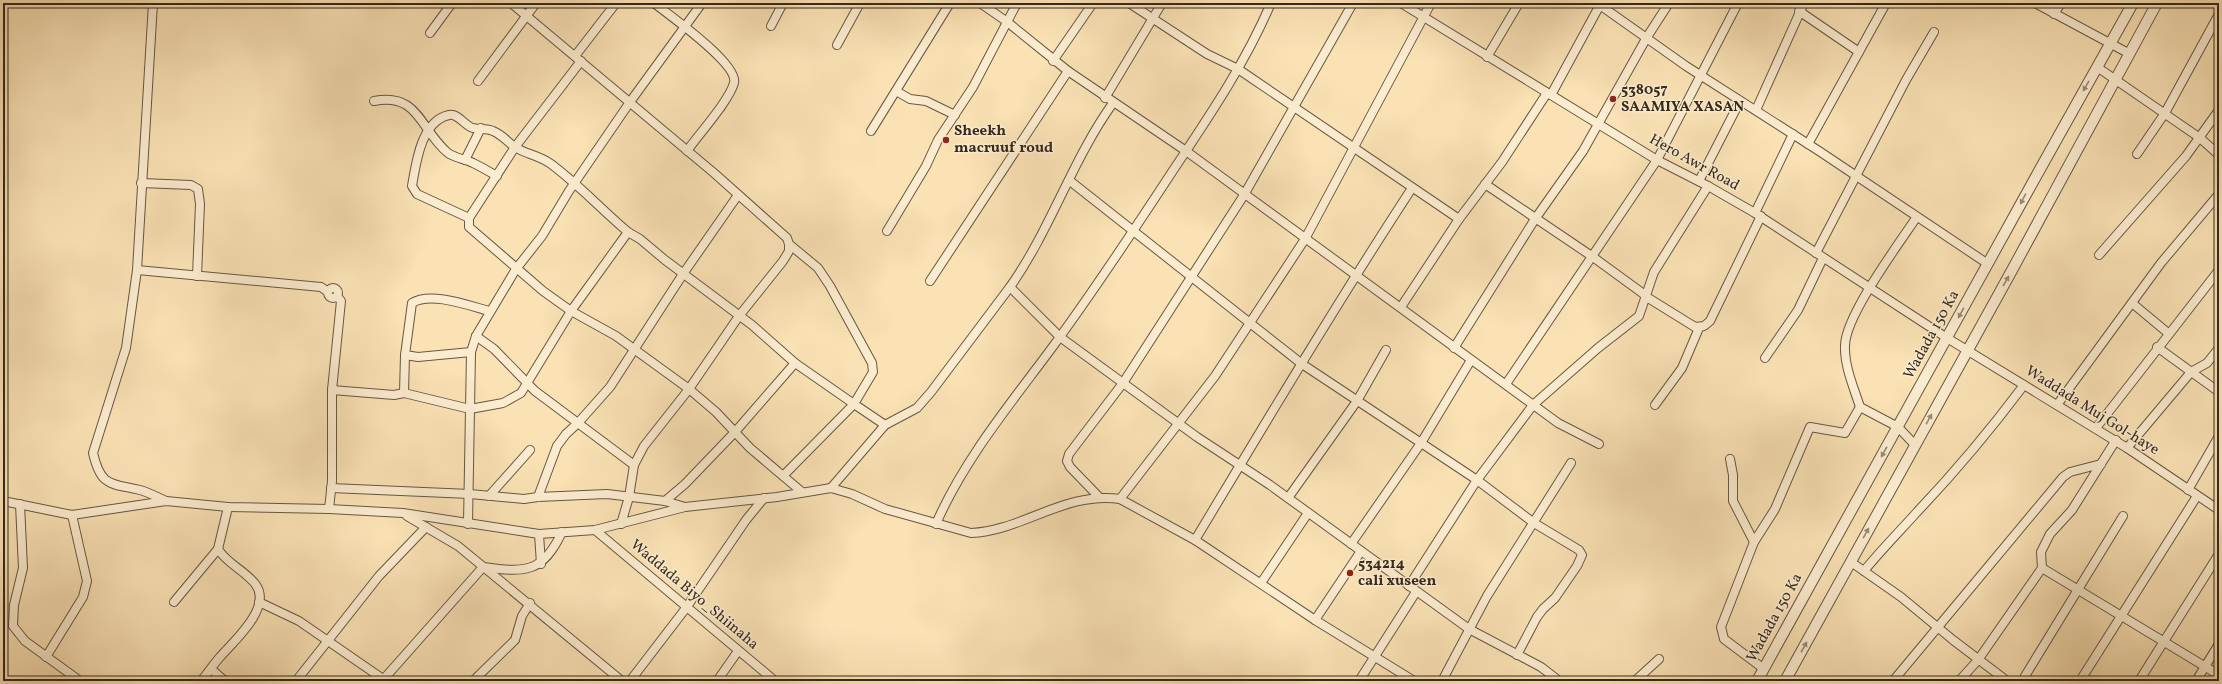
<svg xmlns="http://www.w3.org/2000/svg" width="2222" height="684" font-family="Vollkorn,serif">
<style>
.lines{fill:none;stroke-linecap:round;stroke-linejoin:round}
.minor-casing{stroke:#665742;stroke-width:10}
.tertiary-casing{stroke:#665742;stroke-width:12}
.minor{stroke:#fceccf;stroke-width:8}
.tertiary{stroke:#fceccf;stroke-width:10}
.oneway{fill:#988a76}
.poi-dot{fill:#8f2418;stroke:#fceccf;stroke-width:1.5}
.labels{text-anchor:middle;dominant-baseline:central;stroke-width:3;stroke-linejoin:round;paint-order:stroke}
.poi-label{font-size:15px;font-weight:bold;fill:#35291c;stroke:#fceccf;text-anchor:start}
.street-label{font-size:15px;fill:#35291c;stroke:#fceccf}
</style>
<rect width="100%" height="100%" fill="#fae2b5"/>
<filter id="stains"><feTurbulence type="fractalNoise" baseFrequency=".005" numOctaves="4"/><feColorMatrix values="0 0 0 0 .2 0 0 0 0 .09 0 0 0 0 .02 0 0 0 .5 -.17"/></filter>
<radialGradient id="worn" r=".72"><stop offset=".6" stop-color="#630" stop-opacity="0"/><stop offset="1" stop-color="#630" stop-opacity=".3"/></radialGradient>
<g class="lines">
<defs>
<g id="minor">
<path d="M 153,3 L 137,270 L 126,348 L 93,453 C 101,487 110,483 140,490 C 148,492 157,497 166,501"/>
<polyline points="511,3 714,173 787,238 789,244 789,251 783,261 739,316 689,389 644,446 634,465 629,497 621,524"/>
<path d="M 654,3 C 669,15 739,64 734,83 C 729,101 699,134 687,151"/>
<polyline points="980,3 1006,21 1068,71 1186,151 1558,423 1599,444"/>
<polyline points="1129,3 1207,54 1238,69 1459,219 1502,162 1547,93"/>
<polyline points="1401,3 1657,160 1708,186 1755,213 1947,338 2127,448 2219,510"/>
<polyline points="1597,3 1686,66 1819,151 1988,264"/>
<polyline points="2035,3 2130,54"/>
<polyline points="1799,11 1859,52"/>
<polyline points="2054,14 2061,3"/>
<polyline points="771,26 783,3"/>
<polyline points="430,33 452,3"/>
<polyline points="837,45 860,3"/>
<polyline points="575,56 616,3"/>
<polyline points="1487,57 1519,3"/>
<polyline points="581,61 515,147 469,218 469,227 543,291 571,311 616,336 689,389 716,412 750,448 802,492"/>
<polyline points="1053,61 1093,3"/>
<polyline points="2097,67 2200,138 2219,155"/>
<polyline points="478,81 536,3"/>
<polyline points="896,91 910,99 926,101 955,115"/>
<polyline points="1551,95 1601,3"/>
<polyline points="1105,98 1162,3"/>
<path d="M 374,101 C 419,92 420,130 448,153 C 455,158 465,159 473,163 C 482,167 489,172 497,176"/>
<path d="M 1113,103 C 1072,160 1051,229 1010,287 L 1060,337 L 1197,437 L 1270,485 L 1469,629 L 1541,667 L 1559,681"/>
<polyline points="1756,110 1804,3"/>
<polyline points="871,131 950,3"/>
<polyline points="1808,144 1886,3"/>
<polyline points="2137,154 2165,113 2219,14"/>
<polyline points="465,160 481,128"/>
<polyline points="1070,181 1302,364 1477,480 1534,523 1579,550 1582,555 1577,566 1555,598 1543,609 1537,617 1517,655"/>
<polyline points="1699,181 1740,101"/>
<polyline points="141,183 191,185 198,189 200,204 197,276"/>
<polyline points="1485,184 1593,257 1645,295"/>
<polyline points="1755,213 1793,134"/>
<path d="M 469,218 L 417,194 L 412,186 C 416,163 421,121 449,115 C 458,113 465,126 473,128 C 479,130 486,128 493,131 C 503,135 507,142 515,147 C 525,154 539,155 551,164 C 578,184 602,210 628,232 L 640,239 L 665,260 L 752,325 L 795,363 L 735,432 L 685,484 L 665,501"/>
<polyline points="887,231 926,166 938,140 973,87 1017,3"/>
<polyline points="789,244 818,268 830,286 872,363 873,372 854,404 885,425 917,408 931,392 1010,287"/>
<polyline points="1816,253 1906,80 1934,32"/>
<polyline points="2099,255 2186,156 2219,110"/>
<polyline points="137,270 321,287 328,292"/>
<polyline points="930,281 1068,71"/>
<circle cx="333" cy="293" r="5"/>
<polyline points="1645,296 1695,327 1704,326 1710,321 1761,216"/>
<polyline points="2132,303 2168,333"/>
<polyline points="1401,307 1459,219"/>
<polyline points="476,336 494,349 535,391 634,465"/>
<polyline points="2157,347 2219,392"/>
<polyline points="1454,348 1535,219 1583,151 1647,37 1669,3"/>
<polyline points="405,355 418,357 471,352"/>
<polyline points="1765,358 1798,310 1823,258"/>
<polyline points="1506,384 1657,160 1738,3"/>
<polyline points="332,390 341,301 337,296"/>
<path d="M 404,393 L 405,355 L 412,303 C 431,291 470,306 489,311"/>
<polyline points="1655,405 1682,368 1699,328"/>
<polyline points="2057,405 2161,263 2219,194"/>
<polyline points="2096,428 2219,270"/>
<path d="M 1915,445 L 1898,427 L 1860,407 C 1854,388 1844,366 1845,345 C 1846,315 1898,245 1916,218"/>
<polyline points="2127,448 2191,372 2207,363 2219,348"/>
<polyline points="1730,459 1733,475 1733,501 1754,542"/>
<polyline points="783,476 854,404 795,363"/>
<polyline points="331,488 470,494 524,499 538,497 607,494 665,501 685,507"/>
<polyline points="831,488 885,425"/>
<polyline points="2188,490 2219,436"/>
<polyline points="489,496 530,450"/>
<polyline points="538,497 557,446 566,434 578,423 610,387 683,274 738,195"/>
<polyline points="1099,497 1070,467 1067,461 1069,454 1123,383 1244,195 1353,3"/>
<polyline points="1288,498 1357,401 1386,350"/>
<polyline points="1120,499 1215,376 1305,239 1431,3"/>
<path d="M 3,501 L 72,515 L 166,501 L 228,507 L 329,509 L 403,513 L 539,534 L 595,530 L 685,507 L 777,497 L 831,488 L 852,494 L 885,509 L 971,533 C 1022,531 1065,491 1120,499 L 1195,540 L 1315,620 L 1414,681"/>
<polyline points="20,504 23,568 14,605 13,626 25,641 80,681"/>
<polyline points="329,509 332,481 332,390 394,395 404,393 470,409 503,403 521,393 571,311 628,232"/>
<polyline points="407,516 458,546 622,681"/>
<polyline points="468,524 471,352 476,336 516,269 542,236 569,191 630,102 702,3"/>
<path d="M 936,524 C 964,459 1012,402 1054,345 C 1095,289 1134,230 1172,172 C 1208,118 1245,64 1271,3"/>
<polyline points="595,530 775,681"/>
<polyline points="539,534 541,564"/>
<path d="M 1195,540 C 1266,422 1337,303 1412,188"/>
<polyline points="1351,544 1421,443 1471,360"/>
<polyline points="1851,562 1901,597 1953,640 2007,681"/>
<polyline points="2042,568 2219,675"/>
<path d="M 1864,571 C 1881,550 1899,532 1917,512 C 1955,472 1991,429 2024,385"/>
<polyline points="1261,583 1308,513"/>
<polyline points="1409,586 1477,480 1533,405 1598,348 1639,316 1654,272 1708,186"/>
<polyline points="174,602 218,549"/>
<polyline points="259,602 299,621 386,681"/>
<polyline points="1315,620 1361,551"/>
<polyline points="46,657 83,597 87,581 72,515"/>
<polyline points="211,669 225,681"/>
<polyline points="1764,669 1724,639 1721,627 1754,542 1775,509 1810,427 1845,433 1860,407"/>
<path d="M 201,681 C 208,673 213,665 220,657 C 234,641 272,608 256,585 C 246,571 227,564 218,549 L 228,507"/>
<polyline points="296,681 379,576 426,527"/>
<path d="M 382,681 L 483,567 C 525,573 543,573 562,532"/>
<polyline points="473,681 515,640 522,616 530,603"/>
<polyline points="630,681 686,608 746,520 764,498"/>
<polyline points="717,681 738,651"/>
<polyline points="1359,681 1416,592"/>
<polyline points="1442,681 1487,596 1571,463"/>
<polyline points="1635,681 1659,659"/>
<polyline points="1893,681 2063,477 2070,472 2101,464"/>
<polyline points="1959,681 1978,660 2042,568 2041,552 2050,534 2072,510 2116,440"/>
<polyline points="2022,681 2123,516"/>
<polyline points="2080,681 2197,496"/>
<polyline points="2139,681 2219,554"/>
<polyline points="2196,681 2219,644"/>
</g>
<g id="tertiary">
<path d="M 1757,681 C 1883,455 2006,228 2133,3"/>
<polyline points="1785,681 2011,272 2157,3"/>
</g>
</defs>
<use href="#minor" class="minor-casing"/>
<use href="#tertiary" class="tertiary-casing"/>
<use href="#minor" class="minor"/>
<use href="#tertiary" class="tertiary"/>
</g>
<defs><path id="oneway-solid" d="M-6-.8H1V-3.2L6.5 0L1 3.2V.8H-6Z"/></defs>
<g class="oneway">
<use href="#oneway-solid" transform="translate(2086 86) rotate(120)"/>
<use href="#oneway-solid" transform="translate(2023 199) rotate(118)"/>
<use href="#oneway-solid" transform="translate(2006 281) rotate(-60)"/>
<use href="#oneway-solid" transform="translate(1961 313) rotate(119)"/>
<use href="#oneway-solid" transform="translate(1929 419) rotate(-61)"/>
<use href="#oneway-solid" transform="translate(1884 452) rotate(119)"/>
<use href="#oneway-solid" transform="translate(1866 533) rotate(-61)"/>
<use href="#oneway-solid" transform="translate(1804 647) rotate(-61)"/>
</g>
<g class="poi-dot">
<circle cx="1613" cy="99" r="4"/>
<circle cx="946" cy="140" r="4"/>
<circle cx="1350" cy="573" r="4"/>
</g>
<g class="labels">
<g class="poi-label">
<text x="1621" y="90">538057<tspan x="1621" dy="17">SAAMIYA XASAN</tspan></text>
<text x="954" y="131">Sheekh<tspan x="954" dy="17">macruuf roud</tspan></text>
<text x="1358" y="564">534214<tspan x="1358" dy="17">cali xuseen</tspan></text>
</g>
<g class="street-label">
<text transform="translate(1694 163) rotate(29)">Hero Awr Road</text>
<text transform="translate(1932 335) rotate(-61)">Wadada 150 Ka</text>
<text transform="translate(2092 411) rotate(32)">Waddada Muj Gol-haye</text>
<text transform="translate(694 595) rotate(40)">Waddada Biyo_Shiinaha</text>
<text transform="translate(1775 618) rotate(-61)">Wadada 150 Ka</text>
</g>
</g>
<rect width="2222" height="684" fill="none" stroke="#fae2b5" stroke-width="16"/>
<rect x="4" y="4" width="2214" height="676" fill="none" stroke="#35291c" stroke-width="2"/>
<rect x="8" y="8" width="2206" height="668" fill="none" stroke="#35291c"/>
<rect width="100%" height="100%" filter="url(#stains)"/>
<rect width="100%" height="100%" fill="url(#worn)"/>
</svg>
